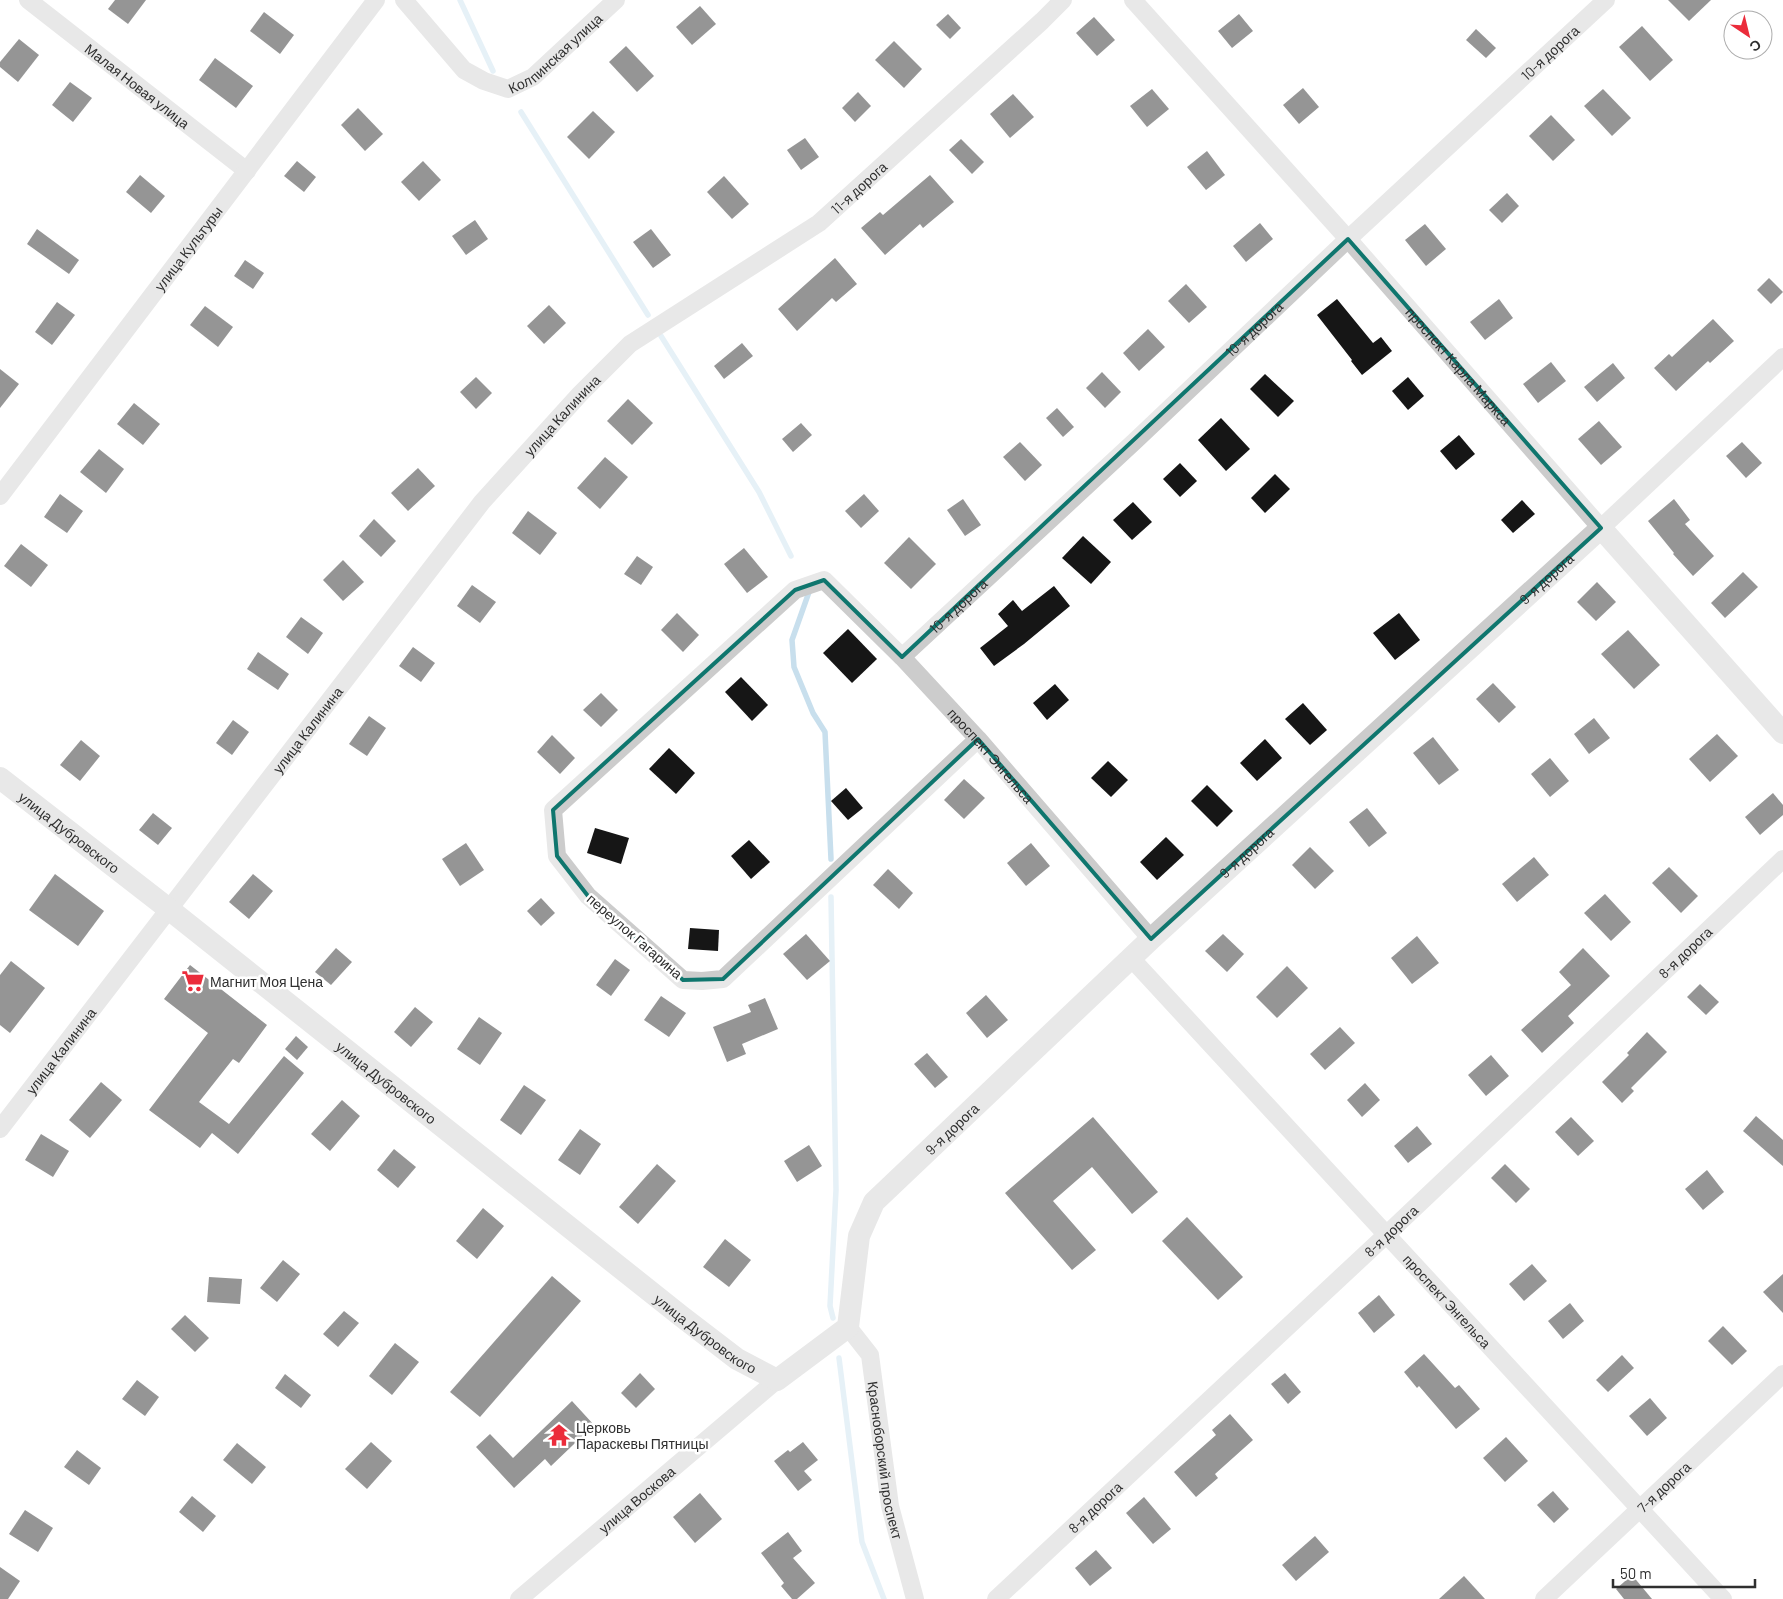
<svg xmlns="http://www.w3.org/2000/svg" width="1783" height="1599" font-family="Barlow,sans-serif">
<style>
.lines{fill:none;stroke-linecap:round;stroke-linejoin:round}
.stream{stroke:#c8dfed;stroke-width:5.5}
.building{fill:#161616}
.minor{stroke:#ccc;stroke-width:18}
.tertiary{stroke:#ccc;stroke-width:22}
.marked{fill:none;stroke:#0f766e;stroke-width:4;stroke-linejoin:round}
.labels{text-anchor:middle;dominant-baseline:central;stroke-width:5;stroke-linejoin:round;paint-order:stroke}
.street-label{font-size:14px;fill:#2f2f2f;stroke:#fff}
.poi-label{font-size:14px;fill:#2f2f2f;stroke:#fff;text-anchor:start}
</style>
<rect width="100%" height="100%" fill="#fff"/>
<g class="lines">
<g class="stream">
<polyline points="460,0 493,71"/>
<polyline points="521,112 648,315"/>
<polyline points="661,336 759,492 791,556"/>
<polyline points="809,592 792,640 794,667 813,713 825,732 831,859"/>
<polyline points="831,897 836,1190 830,1306 833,1318"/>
<polyline points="839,1358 862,1542 884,1599"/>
</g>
</g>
<g class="building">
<polygon points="115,0 146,0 128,24 108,9"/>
<polygon points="1668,0 1711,0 1689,21"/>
<polygon points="700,6 716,24 692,45 676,27"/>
<polygon points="264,12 294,35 280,54 250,31"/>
<polygon points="948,14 961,28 950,39 936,25"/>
<polygon points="1239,14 1253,31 1232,48 1218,31"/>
<polygon points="1094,17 1115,40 1097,56 1076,33"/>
<polygon points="1642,26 1673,60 1650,81 1619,47"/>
<polygon points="1476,29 1496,48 1486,58 1466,40"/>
<polygon points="19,39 39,55 18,82 0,67 0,62"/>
<polygon points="894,41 922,69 904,88 875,60"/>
<polygon points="626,46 654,76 637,92 609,62"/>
<polygon points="215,58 253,86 236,108 199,80"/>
<polygon points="70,82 92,98 73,122 52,105"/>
<polygon points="1303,88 1319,107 1299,124 1283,105"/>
<polygon points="1152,89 1169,109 1147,127 1130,106"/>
<polygon points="1603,89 1631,118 1612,136 1584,106"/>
<polygon points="858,92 871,106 855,122 842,108"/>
<polygon points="1013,94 1034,117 1010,138 990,114"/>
<polygon points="358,108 383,134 365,151 341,125"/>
<polygon points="593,111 615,132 589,159 567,137"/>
<polygon points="1551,115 1575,140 1553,161 1529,136"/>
<polygon points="805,138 819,157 801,170 787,150"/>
<polygon points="961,139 984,162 972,174 949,150"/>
<polygon points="1207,151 1225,175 1206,190 1187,167"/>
<polygon points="297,161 316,177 304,192 284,176"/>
<polygon points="423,161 441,180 419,201 401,182"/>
<polygon points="140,175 165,196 151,213 126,192"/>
<polygon points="930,175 954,202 923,228 920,224 885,255 861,228 880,212 883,215"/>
<polygon points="724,176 749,204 732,219 707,192"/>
<polygon points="1507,193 1519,206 1502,223 1489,210"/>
<polygon points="475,220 488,239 466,255 452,236"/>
<polygon points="1260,223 1273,239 1246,262 1233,246"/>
<polygon points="1425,224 1446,249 1426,266 1405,240"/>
<polygon points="37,229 79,260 69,274 27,244"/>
<polygon points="651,229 671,255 653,268 633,242"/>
<polygon points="835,258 857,284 836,302 832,298 797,331 778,309"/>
<polygon points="245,260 264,273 253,289 234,276"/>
<polygon points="1769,278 1783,292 1771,304 1757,290"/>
<polygon points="1186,284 1207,307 1189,323 1168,301"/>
<polygon points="1337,299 1373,343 1381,337 1392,351 1362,375 1351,361 1352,360 1317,315"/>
<polygon points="1499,299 1513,318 1485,340 1470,322"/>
<polygon points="57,302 75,315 52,345 35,332"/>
<polygon points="549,305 566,323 544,344 527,326"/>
<polygon points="205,306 233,327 218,347 190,325"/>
<polygon points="1713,319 1734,341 1710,363 1708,361 1676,391 1654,368 1669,354 1672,357"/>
<polygon points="1148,329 1165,347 1139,371 1123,353"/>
<polygon points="742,343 753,356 724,379 714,366"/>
<polygon points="1551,362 1566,381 1538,403 1523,384"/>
<polygon points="1613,363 1625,378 1597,402 1584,387"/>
<polygon points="0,369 19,384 0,408"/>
<polygon points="1102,372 1121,392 1105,408 1086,388"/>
<polygon points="1265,374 1294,401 1278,417 1250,389"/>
<polygon points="476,377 492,393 476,409 460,392"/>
<polygon points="1408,377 1424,396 1408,410 1392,391"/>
<polygon points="628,399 653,423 632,445 607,421"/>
<polygon points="134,403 160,424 143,445 117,424"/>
<polygon points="1057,408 1074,427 1063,437 1046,418"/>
<polygon points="1221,418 1250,449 1226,471 1198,440"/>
<polygon points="1599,421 1622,447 1601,465 1578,439"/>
<polygon points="801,423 812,435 793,452 782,439"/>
<polygon points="1459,435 1475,454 1456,470 1440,451"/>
<polygon points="1020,442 1042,465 1025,481 1003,457"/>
<polygon points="1742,442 1762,463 1746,478 1726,456"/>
<polygon points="99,449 124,469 106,493 80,472"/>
<polygon points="605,457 628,477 600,509 577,488"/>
<polygon points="1180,463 1197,481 1180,497 1163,479"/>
<polygon points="418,468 435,486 408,511 391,493"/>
<polygon points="1275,474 1290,489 1265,513 1251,498"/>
<polygon points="60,494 83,511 67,533 44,517"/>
<polygon points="864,494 879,511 861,528 845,511"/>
<polygon points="963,499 981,525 965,536 947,510"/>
<polygon points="1674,499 1690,520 1685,524 1714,556 1693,576 1673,554 1674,553 1648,521"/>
<polygon points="1522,500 1535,514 1513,533 1501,520"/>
<polygon points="1133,502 1152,522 1132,540 1113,520"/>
<polygon points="528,511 557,533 540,555 512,533"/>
<polygon points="374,519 396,541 381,557 359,536"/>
<polygon points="1083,536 1111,562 1091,584 1062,558"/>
<polygon points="909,537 936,564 911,589 884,563"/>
<polygon points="21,544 48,565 31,587 4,566"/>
<polygon points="744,548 768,577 747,593 724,564"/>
<polygon points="637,556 653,567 641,585 624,574"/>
<polygon points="343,560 364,582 343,601 323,580"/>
<polygon points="1743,572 1758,587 1725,618 1711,603"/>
<polygon points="1597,582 1616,602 1596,621 1577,602"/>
<polygon points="472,585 496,602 480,623 457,606"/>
<polygon points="1054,586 1070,606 1024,644 994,666 980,648 1008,626 998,614 1013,600 1022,611"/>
<polygon points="677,613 699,635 683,652 661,630"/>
<polygon points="1399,613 1420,640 1395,660 1373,633"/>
<polygon points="301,617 323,633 308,654 286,637"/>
<polygon points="848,629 877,659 852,683 823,653"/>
<polygon points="1628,630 1660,665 1634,689 1601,654"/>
<polygon points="413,647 435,663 421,682 399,666"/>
<polygon points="258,652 289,674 278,690 247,669"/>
<polygon points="741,677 768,705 752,721 725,692"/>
<polygon points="1493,683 1516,707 1499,723 1476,699"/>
<polygon points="1055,684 1069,700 1047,720 1033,703"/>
<polygon points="601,693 618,710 601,727 583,710"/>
<polygon points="1303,703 1327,730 1310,745 1285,719"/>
<polygon points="369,716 386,728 367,756 349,744"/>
<polygon points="1594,718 1610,738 1589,754 1574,734"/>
<polygon points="233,720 249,732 232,755 216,743"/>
<polygon points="1717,734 1738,756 1710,782 1689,759"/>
<polygon points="552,735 575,758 560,774 537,752"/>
<polygon points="1433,737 1459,770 1439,785 1413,753"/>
<polygon points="1265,739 1282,758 1257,781 1240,763"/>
<polygon points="81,740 100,756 80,781 60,765"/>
<polygon points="669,748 695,773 676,794 649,769"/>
<polygon points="1550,758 1569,781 1550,797 1531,774"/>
<polygon points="1108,761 1128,780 1111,797 1091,778"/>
<polygon points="964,779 985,798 964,819 944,800"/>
<polygon points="1207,785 1233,811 1217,827 1191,801"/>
<polygon points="846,788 863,808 848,820 831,801"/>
<polygon points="1773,793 1783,805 1783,815 1760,835 1745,817"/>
<polygon points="1367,808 1387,833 1369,847 1349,822"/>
<polygon points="153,813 172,828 158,845 139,830"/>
<polygon points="595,828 629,838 621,864 587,853"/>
<polygon points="1166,837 1184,855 1157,880 1140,862"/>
<polygon points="749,840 770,862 751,879 731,856"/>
<polygon points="466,843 484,870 460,886 442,859"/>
<polygon points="1031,843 1050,866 1026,886 1007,863"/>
<polygon points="1310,847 1334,871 1315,889 1292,865"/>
<polygon points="1534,857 1549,875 1517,902 1502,884"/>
<polygon points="1669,867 1698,896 1681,913 1652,883"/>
<polygon points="888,869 913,893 899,909 873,885"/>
<polygon points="55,874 104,911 78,946 29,910"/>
<polygon points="253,874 273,891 249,919 229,902"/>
<polygon points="1605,894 1631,922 1611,941 1584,913"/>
<polygon points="541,898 555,913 541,926 527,911"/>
<polygon points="690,928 719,930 718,951 688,949"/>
<polygon points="806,934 830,961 807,980 783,954"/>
<polygon points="1223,934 1244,954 1227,972 1205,951"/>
<polygon points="1417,936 1439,963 1412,984 1391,958"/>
<polygon points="336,948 352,962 331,985 315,972"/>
<polygon points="1583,948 1610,976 1568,1016 1574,1023 1542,1053 1521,1030 1571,985 1559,972"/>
<polygon points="615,959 630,970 611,996 596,985"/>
<polygon points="11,961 45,988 10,1033 0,1025 0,975"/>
<polygon points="190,965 267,1025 239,1063 233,1059 199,1102 229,1124 284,1056 304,1073 238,1154 212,1133 200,1148 149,1110 208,1033 164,999"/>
<polygon points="1287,966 1308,988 1277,1018 1256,997"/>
<polygon points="1700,984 1719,1002 1706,1015 1687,997"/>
<polygon points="986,995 1008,1020 987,1038 966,1013"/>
<polygon points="661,996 686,1013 669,1037 644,1020"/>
<polygon points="765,998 778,1029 742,1044 746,1054 727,1062 713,1027 751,1012 748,1005"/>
<polygon points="415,1007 433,1022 411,1047 394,1032"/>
<polygon points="479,1017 502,1033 480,1065 457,1049"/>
<polygon points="1340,1027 1355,1043 1325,1070 1310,1054"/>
<polygon points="1647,1032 1667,1052 1631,1088 1634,1091 1622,1103 1602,1082 1629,1055 1627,1053"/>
<polygon points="296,1036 308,1047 297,1060 285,1049"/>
<polygon points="927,1053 948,1077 935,1088 914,1064"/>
<polygon points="1491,1055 1509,1076 1486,1096 1468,1075"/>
<polygon points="101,1082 122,1100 90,1138 69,1120"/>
<polygon points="1365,1083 1380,1100 1362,1117 1347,1100"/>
<polygon points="524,1085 546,1100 521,1135 500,1120"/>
<polygon points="342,1100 360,1116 330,1151 311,1134"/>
<polygon points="1756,1116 1783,1140 1783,1166 1743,1131"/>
<polygon points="1093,1117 1158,1192 1132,1214 1092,1167 1053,1201 1096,1250 1072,1270 1005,1193"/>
<polygon points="1571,1117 1594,1141 1578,1156 1555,1132"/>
<polygon points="1417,1126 1432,1144 1408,1163 1394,1146"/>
<polygon points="580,1129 601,1144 580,1175 558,1160"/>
<polygon points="41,1134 69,1151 53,1177 25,1160"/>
<polygon points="809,1145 822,1166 797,1182 784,1161"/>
<polygon points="394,1149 416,1167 398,1188 377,1170"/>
<polygon points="657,1164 676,1181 638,1224 619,1207"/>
<polygon points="1505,1164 1530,1189 1516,1203 1491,1178"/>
<polygon points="1707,1170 1724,1192 1703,1210 1685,1189"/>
<polygon points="483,1208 504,1226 477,1259 456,1241"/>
<polygon points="1187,1217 1243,1277 1218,1300 1162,1241"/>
<polygon points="725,1239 751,1260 729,1287 703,1267"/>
<polygon points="283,1260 300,1274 277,1302 260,1288"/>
<polygon points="1532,1264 1547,1281 1524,1301 1509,1284"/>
<polygon points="1783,1274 1783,1313 1763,1292"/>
<polygon points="552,1276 581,1301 480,1417 450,1392"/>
<polygon points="209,1277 242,1279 240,1304 207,1302"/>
<polygon points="1379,1295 1395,1315 1374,1333 1358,1313"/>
<polygon points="1570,1303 1584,1321 1563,1339 1548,1321"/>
<polygon points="344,1311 359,1323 338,1347 323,1334"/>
<polygon points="185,1315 209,1338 195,1352 171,1329"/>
<polygon points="1723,1326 1747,1351 1732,1365 1708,1341"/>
<polygon points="395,1343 419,1362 392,1395 369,1376"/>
<polygon points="1424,1354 1455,1388 1459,1385 1480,1409 1456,1429 1419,1386 1417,1388 1404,1372"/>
<polygon points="1622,1355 1634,1368 1608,1392 1596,1380"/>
<polygon points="640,1373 655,1389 636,1408 621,1393"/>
<polygon points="1285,1373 1301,1392 1288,1404 1271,1384"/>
<polygon points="285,1374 311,1395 301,1408 275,1388"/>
<polygon points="137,1380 159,1397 145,1416 122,1399"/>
<polygon points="1650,1398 1667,1418 1647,1436 1629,1416"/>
<polygon points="572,1401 594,1425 551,1466 545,1459 514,1488 476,1447 490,1434 513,1458"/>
<polygon points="1230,1414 1253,1440 1215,1474 1218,1478 1196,1497 1174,1472 1216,1435 1212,1430"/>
<polygon points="1506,1437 1528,1461 1505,1482 1483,1458"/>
<polygon points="371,1442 392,1461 367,1489 345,1469"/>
<polygon points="803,1442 818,1460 804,1471 812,1480 798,1491 774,1461 788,1450 790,1452"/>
<polygon points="237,1443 266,1467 252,1484 223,1460"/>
<polygon points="77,1450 101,1468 89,1485 64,1467"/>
<polygon points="1553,1491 1569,1509 1554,1523 1537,1505"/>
<polygon points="700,1493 722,1519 695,1543 673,1517"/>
<polygon points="192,1496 216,1516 203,1532 179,1512"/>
<polygon points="1144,1497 1171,1529 1153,1544 1126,1513"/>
<polygon points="25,1510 53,1528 38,1552 9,1534"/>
<polygon points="788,1532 802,1551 793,1558 815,1583 797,1599 792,1599 781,1586 784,1583 761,1553"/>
<polygon points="1315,1536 1329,1552 1296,1581 1282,1565"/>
<polygon points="1096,1550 1112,1568 1090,1586 1075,1568"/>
<polygon points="0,1567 20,1581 8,1599 0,1599"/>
<polygon points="1632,1575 1652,1599 1624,1599 1616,1589"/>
<polygon points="1464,1576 1485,1599 1439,1599"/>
</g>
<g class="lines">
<g class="minor">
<path id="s1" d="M 28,0 L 247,171"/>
<path id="s2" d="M 404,0 L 464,70 L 484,81 L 508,89 L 533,77 L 616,0"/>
<path id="s3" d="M 1133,0 L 1348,239 L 1601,528 L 1783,357"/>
<path id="s4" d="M 0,496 L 376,0"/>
<path id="s5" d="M 902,657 L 1135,441 L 1348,239 L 1606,0"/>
<path id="s6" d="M 978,739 L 723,979 L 702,981 L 683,980 L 588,896 L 557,856 L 553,810 L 795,590 L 824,580 L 902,657 L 978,739 L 1151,939"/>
<path id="s7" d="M 1130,957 L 1723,1599"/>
<path id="s8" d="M 0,1129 L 482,502 L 580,394 L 630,344 L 819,223 L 1042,21 L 1063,0"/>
<path id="s9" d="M 848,1327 L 870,1355 L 890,1506 L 915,1599"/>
<path id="s10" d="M 519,1599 L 777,1380"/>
<path id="s11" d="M 996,1599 L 1386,1235 L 1783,859"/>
<path id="s12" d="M 1544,1599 L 1783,1374"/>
</g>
<path class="tertiary" id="s13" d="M 0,778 L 170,910 L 681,1316 L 737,1359 L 777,1380 L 848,1327 L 859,1236 L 874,1202 L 1151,939 L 1601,528 L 1783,733"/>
</g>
<path d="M0 0H1783V1599H0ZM 1348,239 L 1601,528 L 1151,939 L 978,739 L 723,979 L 683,980 L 588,896 L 557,856 L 553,810 L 795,590 L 824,580 L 902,657 Z" fill="#fff" fill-opacity=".55" fill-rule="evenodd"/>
<path class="marked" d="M 1348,239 L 1601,528 L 1151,939 L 978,739 L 723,979 L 683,980 L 588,896 L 557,856 L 553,810 L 795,590 L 824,580 L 902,657 Z"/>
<defs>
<symbol id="supermarket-bare" viewBox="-9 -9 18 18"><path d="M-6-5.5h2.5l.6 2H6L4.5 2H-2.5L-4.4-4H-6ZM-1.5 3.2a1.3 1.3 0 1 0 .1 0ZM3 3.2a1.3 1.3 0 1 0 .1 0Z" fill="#eb2c3b" stroke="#fff" stroke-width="2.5" paint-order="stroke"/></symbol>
<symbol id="temple-bare" viewBox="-9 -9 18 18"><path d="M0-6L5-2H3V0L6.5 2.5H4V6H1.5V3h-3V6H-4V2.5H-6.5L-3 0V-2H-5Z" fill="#eb2c3b" stroke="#fff" stroke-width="2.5" paint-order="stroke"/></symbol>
</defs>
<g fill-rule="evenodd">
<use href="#supermarket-bare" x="177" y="965" width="32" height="32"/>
<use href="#temple-bare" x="543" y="1419" width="32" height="32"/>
</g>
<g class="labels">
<g class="street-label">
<text stroke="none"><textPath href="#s2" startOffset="200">Колпинская улица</textPath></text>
<text stroke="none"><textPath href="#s5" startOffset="886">10-я дорога</textPath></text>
<text stroke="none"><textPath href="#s1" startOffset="139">Малая Новая улица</textPath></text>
<text stroke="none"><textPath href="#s8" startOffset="1285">11-я дорога</textPath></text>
<text stroke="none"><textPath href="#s4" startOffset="311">улица Культуры</textPath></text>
<text stroke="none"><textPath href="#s5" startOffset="481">10-я дорога</textPath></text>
<text stroke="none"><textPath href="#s3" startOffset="490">проспект Карла Маркса</textPath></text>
<text stroke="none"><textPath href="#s8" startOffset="909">улица Калинина</textPath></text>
<text stroke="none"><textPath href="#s13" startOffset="2118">9-я дорога</textPath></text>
<text stroke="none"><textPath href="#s5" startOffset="76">10-я дорога</textPath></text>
<text stroke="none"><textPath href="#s8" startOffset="504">улица Калинина</textPath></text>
<text stroke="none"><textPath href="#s6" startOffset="1214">проспект Энгельса</textPath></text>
<text stroke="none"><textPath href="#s13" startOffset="88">улица Дубровского</textPath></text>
<text stroke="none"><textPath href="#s13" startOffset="1712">9-я дорога</textPath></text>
<text transform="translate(635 936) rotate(41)">переулок Гагарина</text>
<text stroke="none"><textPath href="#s11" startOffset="945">8-я дорога</textPath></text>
<text stroke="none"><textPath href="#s8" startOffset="99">улица Калинина</textPath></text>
<text stroke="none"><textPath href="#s13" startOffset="492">улица Дубровского</textPath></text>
<text stroke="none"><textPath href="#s13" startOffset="1308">9-я дорога</textPath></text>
<text stroke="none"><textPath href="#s11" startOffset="540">8-я дорога</textPath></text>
<text stroke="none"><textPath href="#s7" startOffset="468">проспект Энгельса</textPath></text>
<text stroke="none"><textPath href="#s13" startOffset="898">улица Дубровского</textPath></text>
<text stroke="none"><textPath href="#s9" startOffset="142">Красноборский проспект</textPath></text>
<text stroke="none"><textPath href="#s12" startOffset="164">7-я дорога</textPath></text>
<text stroke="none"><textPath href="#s10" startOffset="154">улица Воскова</textPath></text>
<text stroke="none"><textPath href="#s11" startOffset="135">8-я дорога</textPath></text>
</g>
<g class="poi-label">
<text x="210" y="981">Магнит Моя Цена</text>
<text x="576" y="1427">Церковь<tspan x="576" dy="16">Параскевы Пятницы</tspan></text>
</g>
</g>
<g transform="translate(1748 35) rotate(145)"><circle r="24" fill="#ffffff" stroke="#acacac"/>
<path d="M0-4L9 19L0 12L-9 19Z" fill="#eb2c3b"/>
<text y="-8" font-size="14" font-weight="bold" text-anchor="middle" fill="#2f2f2f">С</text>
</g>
<path d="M1613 1579v8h142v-8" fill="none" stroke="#2f2f2f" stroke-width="2.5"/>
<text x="1620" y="1579" font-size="15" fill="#2f2f2f" stroke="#ffffff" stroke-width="4" paint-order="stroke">50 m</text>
</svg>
